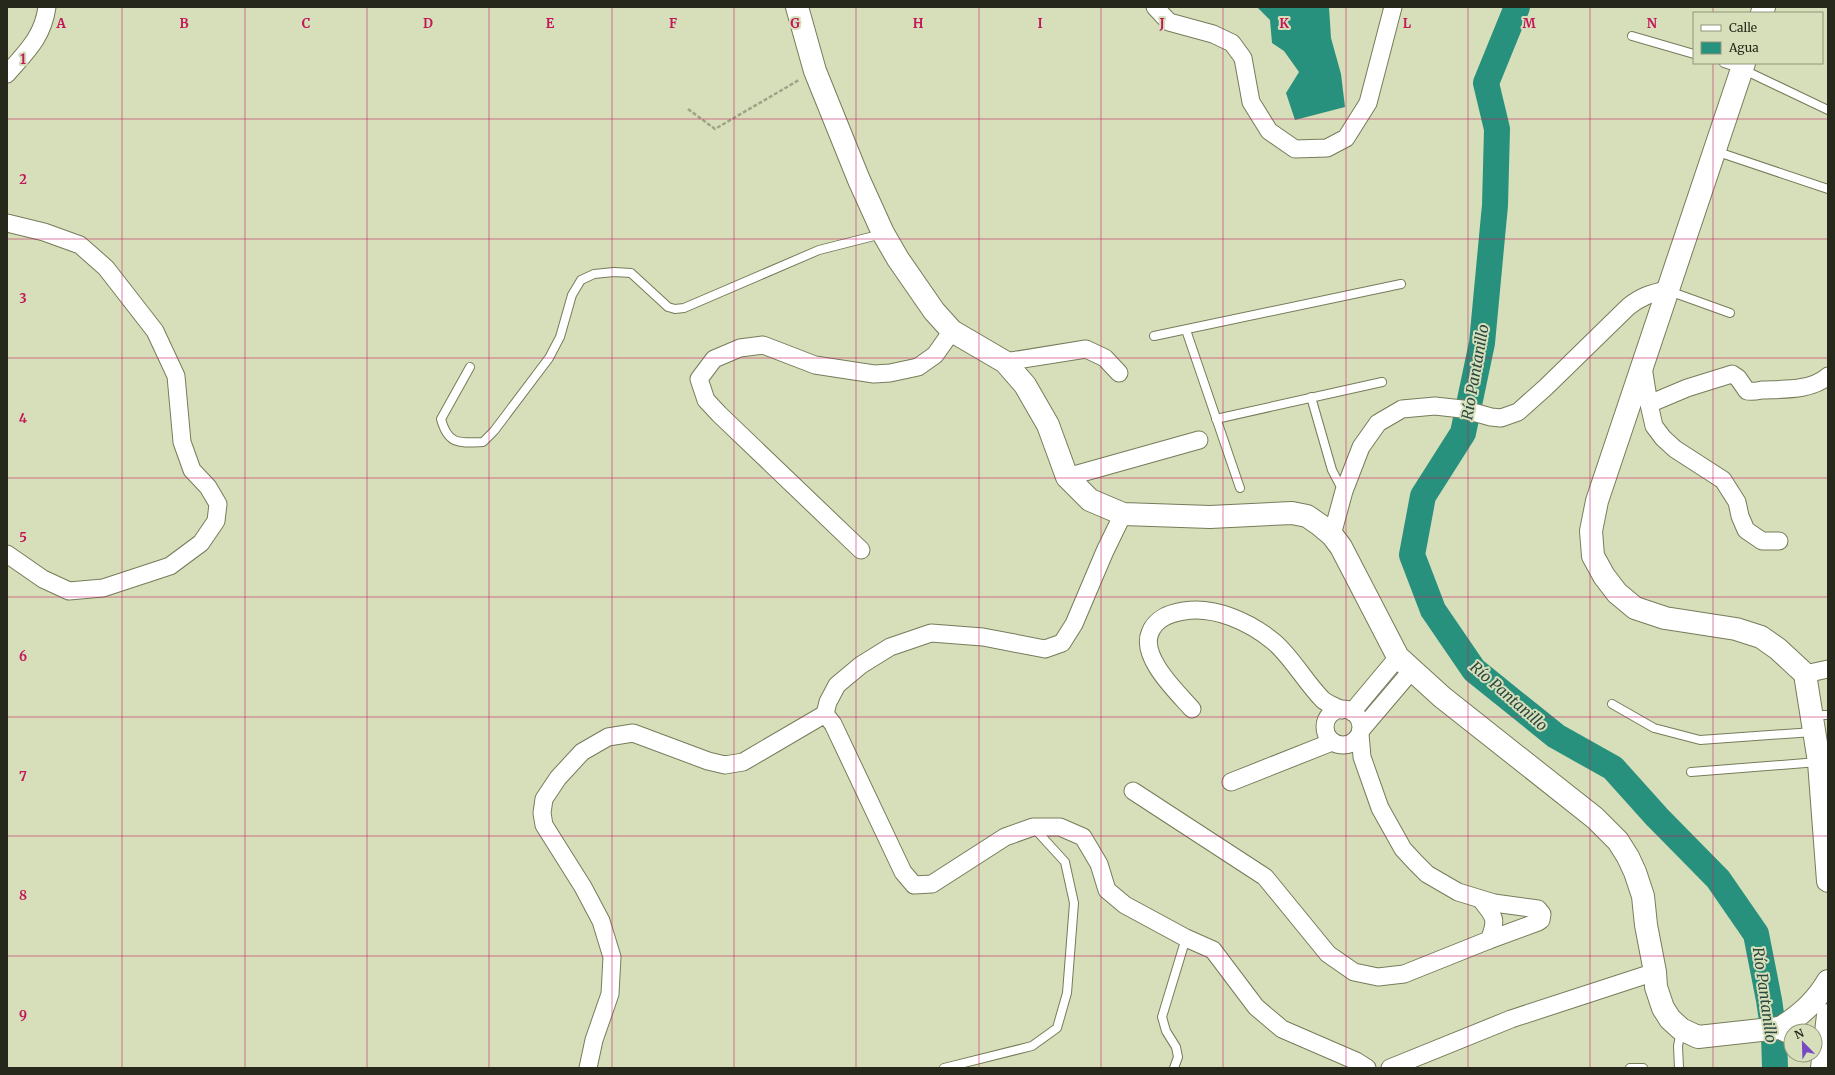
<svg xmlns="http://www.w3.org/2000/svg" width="1835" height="1075" font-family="Merriweather,serif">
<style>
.water{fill:#28917d}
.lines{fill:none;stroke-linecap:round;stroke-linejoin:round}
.river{stroke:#28917d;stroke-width:26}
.lane-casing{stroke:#757c59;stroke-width:10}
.street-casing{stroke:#757c59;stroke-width:19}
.secondary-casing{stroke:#757c59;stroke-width:24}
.path{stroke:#9ea487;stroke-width:2.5;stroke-dasharray:4 2;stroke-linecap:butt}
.lane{stroke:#fff;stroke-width:8}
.street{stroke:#fff;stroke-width:17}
.secondary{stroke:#fff;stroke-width:22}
.grid{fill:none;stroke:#c2185b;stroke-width:1;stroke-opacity:0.55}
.labels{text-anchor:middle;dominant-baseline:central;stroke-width:4;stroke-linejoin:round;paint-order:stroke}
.water-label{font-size:15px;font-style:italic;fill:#2a4841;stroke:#d7dfba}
.grid-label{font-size:13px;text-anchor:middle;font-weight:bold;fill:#c2185b;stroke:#d7dfba;stroke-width:4;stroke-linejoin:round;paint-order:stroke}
</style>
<rect width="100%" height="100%" fill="#d7dfba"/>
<polygon class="water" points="1257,7 1329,7 1331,38 1341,74 1345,107 1295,120 1286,93 1299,72 1284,51 1272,43 1270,20"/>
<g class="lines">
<polyline class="river" points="1517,7 1486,83 1497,129 1495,205 1482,343 1463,433 1423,496 1412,555 1433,610 1474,670 1556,736 1613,768 1657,817 1718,879 1756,934 1769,1000 1774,1034 1775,1068"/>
<defs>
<g id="lane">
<polyline points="1632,36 1694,54"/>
<polyline points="1724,63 1742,69 1828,110"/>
<polyline points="1715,151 1828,189"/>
<polyline points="1669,291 1730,313"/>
<polyline points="1186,330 1240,488"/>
<polyline points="1154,336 1401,284"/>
<path d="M 470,367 L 441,419 C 448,445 459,443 483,442 L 494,431 L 549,358 L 560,337 L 572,295 L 581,280 L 594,274 L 614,272 L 631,273 L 668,307 L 675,309 L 684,308 L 819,250 L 882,234"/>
<polyline points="1311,397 1332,470 1343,491"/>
<polyline points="1216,419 1382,382"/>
<polyline points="1612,704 1654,728 1700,740 1813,732"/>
<polyline points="1813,715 1828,715"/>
<polyline points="1691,772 1818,762"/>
<polyline points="944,1068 1032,1046 1057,1028 1067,993 1074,903 1065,862 1034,828"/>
<polyline points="1174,1068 1178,1057 1176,1047 1166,1031 1162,1017 1186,938"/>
<polyline points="1630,1068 1643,1068"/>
<polyline points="1679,1068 1678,1046 1681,1031"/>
</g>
<g id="street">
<polyline points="1155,7 1169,22 1213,34 1232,43 1243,58 1251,102 1269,131 1295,149 1327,148 1346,138 1368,103 1393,7"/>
<path d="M 7,74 C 26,52 43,37 47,7"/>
<polyline points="7,223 44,232 80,245 106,268 155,331 176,376 182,442 192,470 208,487 218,504 216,521 201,543 170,566 103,588 69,591 43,579 7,554"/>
<polyline points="1005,362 1086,349 1105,358 1119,373"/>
<path d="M 1643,367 L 1649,404 L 1687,388 L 1732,374 L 1738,378 L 1747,391 C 1753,392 1757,391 1762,390 C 1783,389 1811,391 1828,376"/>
<polyline points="1649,404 1654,426 1663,438 1675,449 1723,480 1737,502 1740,516 1746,530 1762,541 1779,541"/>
<polyline points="1067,477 1199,440"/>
<path d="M 1332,535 L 1344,491 L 1361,447 L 1378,423 L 1402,409 L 1435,406 L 1462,409 L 1491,417 L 1501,418 L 1518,412 L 1546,387 L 1628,307 C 1640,297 1651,293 1667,290"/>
<polyline points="861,550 719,414 706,400 699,379 714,359 740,348 763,345 815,365 874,374 890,373 918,367 935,355 952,331"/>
<polyline points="1805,674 1828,669"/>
<path d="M 1192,709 C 1177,692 1140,657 1150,633 C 1155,619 1170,613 1184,611 C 1215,606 1250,622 1274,642 C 1291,656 1306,683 1323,700 C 1328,704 1336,707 1342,710"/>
<circle cx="1343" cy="727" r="18"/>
<polyline points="1352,712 1398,657"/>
<polyline points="825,714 828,702 837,685 861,665 890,647 931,633 983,637 1045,649 1062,643 1074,624 1105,551 1123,514"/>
<polyline points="1361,730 1412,670"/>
<polyline points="1360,734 1362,757 1380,808 1403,849 1415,862 1427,874 1458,892 1494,903 1538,909 1542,914 1541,920 1538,922 1489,940"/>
<polyline points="1231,782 1332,742"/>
<path d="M 1133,791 L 1265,877 L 1328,954 L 1354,972 L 1378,977 L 1404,974 L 1489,940 C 1498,919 1494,916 1481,900"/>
<polyline points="588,1068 594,1040 610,994 612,957 601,921 583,887 544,825 542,813 544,799 558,778 582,752 608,737 633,733 708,761 725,765 743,762 825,714 833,724 903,872 914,885 932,884 1005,837 1033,827 1060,827 1083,837 1099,864 1107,890 1125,905 1186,938 1213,950 1256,1007 1282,1029 1356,1061 1367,1068"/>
<polyline points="1390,1068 1511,1019 1655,972"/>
</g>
<g id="secondary">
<polyline points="797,7 815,71 859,180 883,233 898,259 934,311 952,331 1005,362 1025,385 1048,425 1067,477 1090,500 1123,514 1210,517 1292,513 1307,516 1320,525 1332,535 1341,547 1398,657 1442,697 1595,818 1618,841 1628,857 1635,872 1643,896 1646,925 1655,972 1656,987 1663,1008 1670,1019 1681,1029 1698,1037 1780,1028 1791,1033"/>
<polyline points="1762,13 1764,7"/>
<polyline points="1744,63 1597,501 1591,531 1593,556 1604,576 1617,593 1635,608 1665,618 1736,629 1761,637 1778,649 1805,674 1819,762 1828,881"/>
<path d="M 1780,1028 C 1800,1016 1816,1002 1828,981"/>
<polyline points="1822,1068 1828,1015"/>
</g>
</defs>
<use href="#lane" class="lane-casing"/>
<use href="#street" class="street-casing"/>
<use href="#secondary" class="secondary-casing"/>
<polyline class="path" points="688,109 715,129 799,80"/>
<use href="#lane" class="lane"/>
<use href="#street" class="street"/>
<use href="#secondary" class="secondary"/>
</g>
<path class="grid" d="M 122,7 L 122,1068M 245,7 L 245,1068M 367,7 L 367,1068M 489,7 L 489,1068M 612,7 L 612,1068M 734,7 L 734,1068M 856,7 L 856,1068M 979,7 L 979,1068M 1101,7 L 1101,1068M 1223,7 L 1223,1068M 1346,7 L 1346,1068M 1468,7 L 1468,1068M 1590,7 L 1590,1068M 1713,7 L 1713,13M 1713,63 L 1713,1068M 7,119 L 1828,119M 7,239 L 1828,239M 7,358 L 1828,358M 7,478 L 1828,478M 7,597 L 1828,597M 7,717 L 1828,717M 7,836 L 1828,836M 7,956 L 1828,956"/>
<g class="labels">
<g class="water-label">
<text transform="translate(1475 372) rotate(-80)">Río Pantanillo</text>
<text transform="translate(1509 696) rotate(41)">Río Pantanillo</text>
<text transform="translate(1765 995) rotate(82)">Río Pantanillo</text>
</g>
</g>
<g class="grid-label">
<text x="61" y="28">A</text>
<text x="184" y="28">B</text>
<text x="306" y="28">C</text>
<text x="428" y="28">D</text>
<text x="550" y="28">E</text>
<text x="673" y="28">F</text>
<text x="795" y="28">G</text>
<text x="918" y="28">H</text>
<text x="1040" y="28">I</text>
<text x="1162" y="28">J</text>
<text x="1284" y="28">K</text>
<text x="1407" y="28">L</text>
<text x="1529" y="28">M</text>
<text x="1652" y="28">N</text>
<text x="23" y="64">1</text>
<text x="23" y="184">2</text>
<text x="23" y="303">3</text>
<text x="23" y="423">4</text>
<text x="23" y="542">5</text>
<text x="23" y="661">6</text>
<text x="23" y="781">7</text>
<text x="23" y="900">8</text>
<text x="23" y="1020">9</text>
</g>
<rect width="1835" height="1075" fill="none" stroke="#25281a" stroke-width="16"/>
<rect x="1693" y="12" width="130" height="52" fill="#d7dfba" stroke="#90967a"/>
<rect x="1701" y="25" width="20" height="6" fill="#ffffff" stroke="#90967a"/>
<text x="1729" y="32" font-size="12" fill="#25281a">Calle</text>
<rect x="1701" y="42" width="20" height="12" fill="#28917d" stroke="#90967a"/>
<text x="1729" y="52" font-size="12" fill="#25281a">Agua</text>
<g transform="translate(1803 1043) rotate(337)"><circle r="19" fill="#d7dfba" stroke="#90967a"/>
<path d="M0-3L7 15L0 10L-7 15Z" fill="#784ac2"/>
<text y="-6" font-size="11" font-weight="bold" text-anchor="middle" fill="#25281a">N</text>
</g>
</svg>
